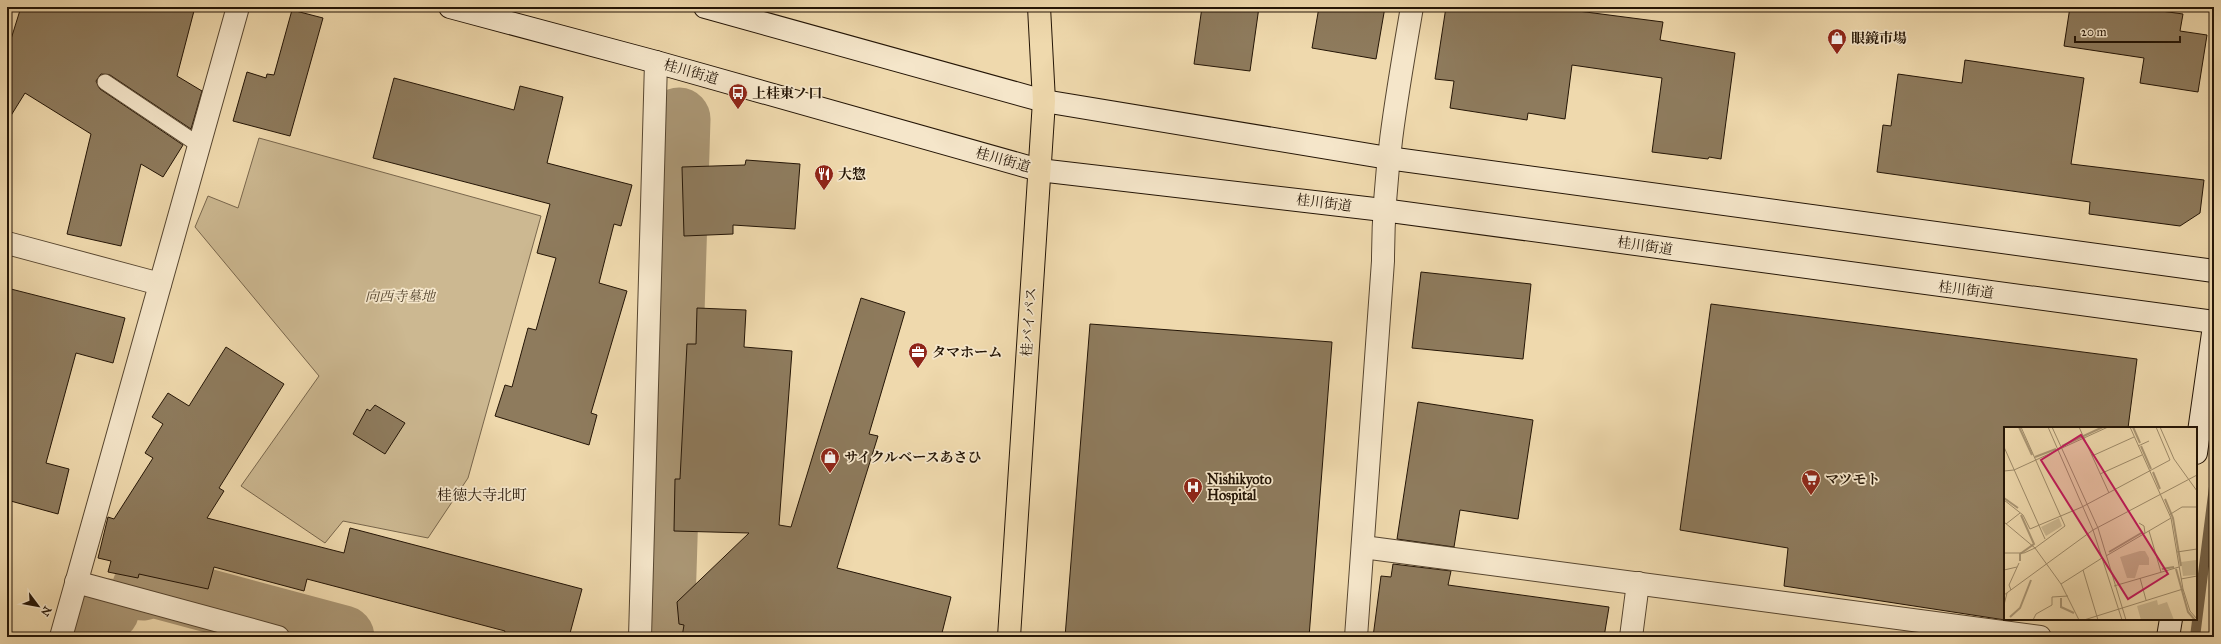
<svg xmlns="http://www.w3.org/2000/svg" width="2221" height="644" font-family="'IM FELL Great Primer','Noto Serif JP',serif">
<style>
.green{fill:#ccb891;stroke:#78664c}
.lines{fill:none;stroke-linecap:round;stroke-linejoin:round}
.stream{stroke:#746248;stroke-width:10}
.river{stroke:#aa9674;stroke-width:63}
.building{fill:#8e7b5d;stroke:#241506}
.lane-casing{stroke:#574630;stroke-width:17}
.street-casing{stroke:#574630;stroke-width:24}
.secondary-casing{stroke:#241506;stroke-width:24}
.highway-casing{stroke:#241506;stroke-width:24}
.lane{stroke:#f5e6ca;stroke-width:15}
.street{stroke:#f5e6ca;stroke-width:22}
.secondary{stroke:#f5e6ca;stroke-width:22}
.highway{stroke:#efd9ad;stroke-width:22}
.labels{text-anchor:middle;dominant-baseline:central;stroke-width:3.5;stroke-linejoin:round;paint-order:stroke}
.poi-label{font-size:14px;font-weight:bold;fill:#241506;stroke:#f5e6ca;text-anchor:start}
.street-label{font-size:14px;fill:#241506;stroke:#f5e6ca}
.park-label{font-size:14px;font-style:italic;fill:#564630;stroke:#f5e6ca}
.neighbourhood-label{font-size:15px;fill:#241506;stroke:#f5e6ca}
.inset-river{fill:none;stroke:#aa9674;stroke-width:2}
.inset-road{fill:none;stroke:#9e8b6a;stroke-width:1}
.view{fill:#c2185b;fill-opacity:0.15;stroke:#c2185b;stroke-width:2}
.inset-edge{fill:none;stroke:#241506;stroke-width:2}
</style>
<rect width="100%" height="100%" fill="#efd9ad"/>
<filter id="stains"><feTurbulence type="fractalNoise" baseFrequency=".005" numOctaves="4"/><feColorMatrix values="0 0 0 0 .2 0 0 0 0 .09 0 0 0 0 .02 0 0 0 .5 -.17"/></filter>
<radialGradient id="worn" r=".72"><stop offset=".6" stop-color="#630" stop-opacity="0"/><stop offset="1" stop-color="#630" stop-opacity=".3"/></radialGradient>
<polygon class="green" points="259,138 541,216 468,478 428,538 343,521 325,543 241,486 319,376 195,227 208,196 238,208"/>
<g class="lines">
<polyline class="stream" points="2195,637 2214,487"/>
<g class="river">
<polyline points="143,589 150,585 343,637"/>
<polyline points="83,637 87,622 108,610"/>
<polyline points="663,637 679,119"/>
</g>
</g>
<g class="building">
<polygon points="21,7 195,7 177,76 202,91 191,129 110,75 101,74 96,81 100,89 183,145 163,177 141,164 121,246 67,234 91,134 25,93 7,122 7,52"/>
<polygon points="1202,7 1259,7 1250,71 1194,64"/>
<polygon points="1319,7 1385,7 1376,59 1312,48"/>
<polygon points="1446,7 1547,7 1663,22 1660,40 1735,53 1721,159 1709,157 1708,159 1652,152 1662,78 1572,65 1565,119 1528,113 1527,120 1450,108 1454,81 1435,79"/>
<polygon points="2070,7 2132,7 2183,14 2180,31 2207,35 2198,92 2140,83 2144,58 2064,46"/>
<polygon points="292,10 323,18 290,136 233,121 247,72 266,78 267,74 274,75"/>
<polygon points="1965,60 2084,78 2071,164 2204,180 2200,213 2180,226 2089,214 2090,202 1877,172 1883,125 1891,126 1898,74 1962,83"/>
<polygon points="394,78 514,110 520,86 563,97 547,163 632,185 621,226 614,224 599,283 627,291 591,413 597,415 589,445 495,416 505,385 512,387 528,328 536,330 556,258 537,253 550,204 373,158"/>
<polygon points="746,160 800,164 795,229 733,225 733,234 684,236 682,167 745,165"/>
<polygon points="1421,272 1531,284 1523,359 1412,348"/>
<polygon points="7,288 125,318 113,363 76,353 46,463 69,469 58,514 7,500"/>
<polygon points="861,298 905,312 869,434 878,436 837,568 951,597 941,637 682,637 684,625 679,624 677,602 749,533 674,531 675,479 680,479 687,344 696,344 697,308 746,310 744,347 792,351 779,525 791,527"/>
<polygon points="1711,304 2137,359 2128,428 2005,428 2005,620 1784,586 1788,548 1680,530"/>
<polygon points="1090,324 1332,342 1309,637 1065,637"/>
<polygon points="226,347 284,384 219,488 224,491 207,518 344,553 350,528 582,589 569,637 503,637 505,631 307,579 304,591 214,567 208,589 148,576 139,574 138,578 108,572 111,561 98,558 108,517 114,519 153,458 145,453 163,424 152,417 168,393 189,406"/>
<polygon points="1418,402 1533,420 1518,519 1460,510 1454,547 1397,539"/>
<polygon points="375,405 405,423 385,454 353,434 367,409 370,411"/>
<polygon points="1393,564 1451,571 1448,585 1609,607 1604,637 1373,637 1381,576 1391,577"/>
</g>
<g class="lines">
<defs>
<polyline id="lane" points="105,82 199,145"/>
<g id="street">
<polyline points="7,243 160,284"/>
<polyline points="1363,547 2040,637"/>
<polyline points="76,582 278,637"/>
<polyline points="61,637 238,7"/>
<polyline points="640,637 656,62"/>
<path d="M 1356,637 L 1383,261 C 1383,172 1397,94 1412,7"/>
<polyline points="1631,637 1638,583"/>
</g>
<g id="secondary">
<polyline points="450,7 656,62 1039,170 1383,210 2214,322"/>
<polyline points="705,7 1044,101 1388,158 2214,271"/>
<polyline points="2196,453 2214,326"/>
<polyline points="2168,637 2171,619"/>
</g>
<polyline id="highway" points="1009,637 1044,101 1039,7"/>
</defs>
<use href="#lane" class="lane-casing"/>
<use href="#street" class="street-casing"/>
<use href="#secondary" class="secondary-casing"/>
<use href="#highway" class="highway-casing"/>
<use href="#lane" class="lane"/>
<use href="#street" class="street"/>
<use href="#secondary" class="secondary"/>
<use href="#highway" class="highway"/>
</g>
<defs>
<symbol id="shop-pin" viewBox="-11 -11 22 30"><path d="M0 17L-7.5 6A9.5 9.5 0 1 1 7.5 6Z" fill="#8f2418" stroke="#f5e6ca"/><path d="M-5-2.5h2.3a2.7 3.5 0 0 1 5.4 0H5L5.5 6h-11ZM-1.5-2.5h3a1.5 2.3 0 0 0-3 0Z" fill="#fff"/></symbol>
<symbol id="bus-pin" viewBox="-11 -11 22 30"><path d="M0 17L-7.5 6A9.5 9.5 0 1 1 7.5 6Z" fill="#8f2418" stroke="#f5e6ca"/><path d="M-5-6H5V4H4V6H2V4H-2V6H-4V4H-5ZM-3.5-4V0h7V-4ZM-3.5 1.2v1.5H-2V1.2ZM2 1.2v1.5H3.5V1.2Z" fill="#fff"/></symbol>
<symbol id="restaurant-pin" viewBox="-11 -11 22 30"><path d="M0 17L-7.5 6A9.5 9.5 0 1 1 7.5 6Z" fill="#8f2418" stroke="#f5e6ca"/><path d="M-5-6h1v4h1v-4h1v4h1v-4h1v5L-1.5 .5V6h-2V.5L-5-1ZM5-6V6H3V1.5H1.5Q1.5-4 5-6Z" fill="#fff"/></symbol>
<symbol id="office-pin" viewBox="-11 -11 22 30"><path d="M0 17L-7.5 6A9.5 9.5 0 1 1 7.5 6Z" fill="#8f2418" stroke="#f5e6ca"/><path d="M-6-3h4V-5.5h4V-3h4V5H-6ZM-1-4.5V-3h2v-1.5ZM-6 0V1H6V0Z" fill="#fff"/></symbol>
<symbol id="supermarket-pin" viewBox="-11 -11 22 30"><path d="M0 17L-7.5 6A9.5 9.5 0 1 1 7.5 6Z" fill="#8f2418" stroke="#f5e6ca"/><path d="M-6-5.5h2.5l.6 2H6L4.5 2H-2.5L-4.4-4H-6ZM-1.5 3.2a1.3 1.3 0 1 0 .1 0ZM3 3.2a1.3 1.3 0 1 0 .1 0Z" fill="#fff"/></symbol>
<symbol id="hospital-pin" viewBox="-11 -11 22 30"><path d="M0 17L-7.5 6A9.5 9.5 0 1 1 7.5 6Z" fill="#8f2418" stroke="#f5e6ca"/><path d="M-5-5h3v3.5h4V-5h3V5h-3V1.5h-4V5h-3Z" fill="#fff"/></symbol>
</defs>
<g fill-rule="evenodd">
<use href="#shop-pin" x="1826" y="27" width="22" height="30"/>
<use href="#bus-pin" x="727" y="82" width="22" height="30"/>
<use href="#restaurant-pin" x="813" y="163" width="22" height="30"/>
<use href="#office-pin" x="907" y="341" width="22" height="30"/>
<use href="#shop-pin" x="819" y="446" width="22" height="30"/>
<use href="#supermarket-pin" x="1800" y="468" width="22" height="30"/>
<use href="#hospital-pin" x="1182" y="476" width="22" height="30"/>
</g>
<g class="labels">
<g class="poi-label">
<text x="1851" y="38">眼鏡市場</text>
<text x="752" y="93">上桂東ノ口</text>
<text x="838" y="174">大惣</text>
<text x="932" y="352">タマホーム</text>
<text x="844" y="457">サイクルベースあさひ</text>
<text x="1207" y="479">Nishikyoto<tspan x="1207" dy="16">Hospital</tspan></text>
<text x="1825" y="479">マツモト</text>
</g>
<g class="street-label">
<text transform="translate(691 72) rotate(16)">桂川街道</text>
<text transform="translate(1003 160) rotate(16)">桂川街道</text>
<text transform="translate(1324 203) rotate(7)">桂川街道</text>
<text transform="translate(1645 246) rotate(8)">桂川街道</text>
<text transform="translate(1966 290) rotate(7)">桂川街道</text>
<text transform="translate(1029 322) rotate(-86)">桂バイパス</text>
</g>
<g class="park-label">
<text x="400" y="296">向西寺墓地</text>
</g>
<g class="neighbourhood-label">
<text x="482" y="495">桂徳大寺北町</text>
</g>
</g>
<g transform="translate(2004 427)">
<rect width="193" height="193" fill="#efd9ad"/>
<path d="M 55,91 L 58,99 L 42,109 L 37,100 ZM 136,124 L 141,124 L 145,131 L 145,138 L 135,138 L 131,151 L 123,151 L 116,130 ZM 192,133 L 193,148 L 179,149 L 177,135 ZM 153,173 L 154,178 L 163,175 L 170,193 L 137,193 L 133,179 Z" fill="#ccb891"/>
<path class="inset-river" d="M 15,0 L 28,28M 129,0 L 136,16M 58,19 L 99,0M 137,19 L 147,42M 31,30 L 52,22M 149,45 L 156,62M 0,71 L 14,81M 161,72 L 169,91 L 177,139M 105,125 L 139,105M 16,134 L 16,127 L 30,117 L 17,88M 158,142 L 170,140M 172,142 L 184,185 L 191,193M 57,171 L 57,180 L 70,186M 6,190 L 16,181 L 27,153"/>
<path class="inset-road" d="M 44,0 L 89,103 L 118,193M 48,0 L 94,101 L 122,193M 75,0 L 105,66M 126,0 L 167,91 L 179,162 L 186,184 L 193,192M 156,0 L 170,32 L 193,64M 134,19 L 145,14M 0,20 L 41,112M 88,29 L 130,10M 0,44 L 10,43 L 104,0M 96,47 L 138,28M 0,73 L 19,88 L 26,102 L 78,80 L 166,33 L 152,0M 165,88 L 178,80 L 193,80M 0,95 L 31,121 L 61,99 L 17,0M 135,96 L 140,99 L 141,106M 2,97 L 16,86M 145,104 L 157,145M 173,125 L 193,122M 0,126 L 20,126 L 31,121 L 57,157 L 75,193M 102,129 L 167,91M 0,143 L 13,140M 79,143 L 94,193M 136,151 L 142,173M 177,152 L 193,149M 57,157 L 98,131M 110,159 L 175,140M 7,163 L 5,158 L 15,136M 0,168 L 89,103 L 193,48M 0,178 L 3,166M 29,193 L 32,187 L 48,178 L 48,170 L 64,169M 80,193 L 179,162"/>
<path class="view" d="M 77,8 L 164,147 L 124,172 L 37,33 Z"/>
<rect width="193" height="193" class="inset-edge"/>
</g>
<rect width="2221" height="644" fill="none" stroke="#efd9ad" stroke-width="24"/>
<rect x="8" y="8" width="2205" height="628" fill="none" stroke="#241506" stroke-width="2"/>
<rect x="12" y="12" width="2197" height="620" fill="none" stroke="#241506"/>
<g transform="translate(38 606) rotate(122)" stroke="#f5e6ca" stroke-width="3" paint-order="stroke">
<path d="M0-3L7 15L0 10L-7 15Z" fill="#241506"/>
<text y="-6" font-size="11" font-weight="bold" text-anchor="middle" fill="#241506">N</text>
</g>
<path d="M2075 36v6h105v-6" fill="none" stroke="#241506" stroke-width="2"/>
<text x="2081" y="36" font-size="12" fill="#241506" stroke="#f5e6ca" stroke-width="3" paint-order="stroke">20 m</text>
<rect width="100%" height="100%" filter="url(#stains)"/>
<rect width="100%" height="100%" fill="url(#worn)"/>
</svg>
